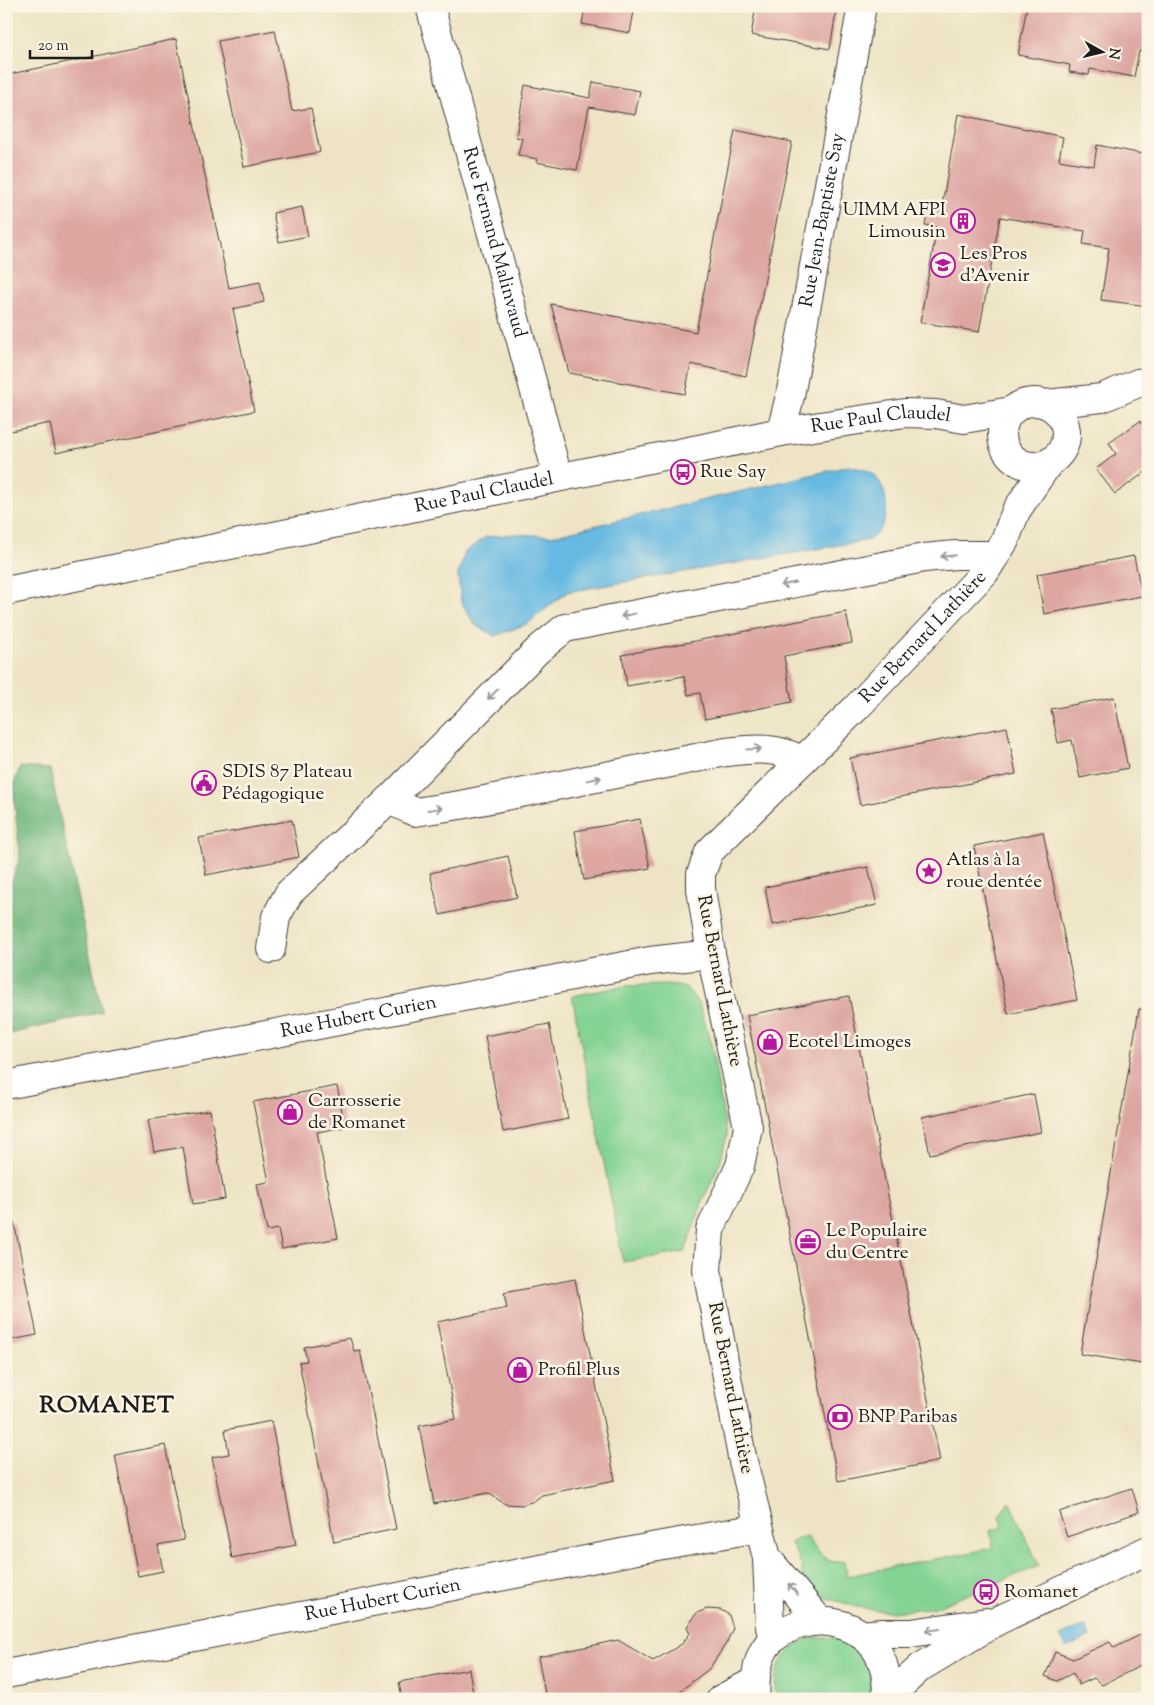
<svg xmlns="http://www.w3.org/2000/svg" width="1154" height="1705" font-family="'Sorts Mill Goudy',serif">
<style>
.green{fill:#83d393;stroke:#507858}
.forest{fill:#6ab57d;stroke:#43684c}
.water{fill:#66b9e1;stroke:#416a7e}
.building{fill:#dda6a1}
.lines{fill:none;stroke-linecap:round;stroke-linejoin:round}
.minor-casing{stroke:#3c3a35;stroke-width:30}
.major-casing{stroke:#3c3a35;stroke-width:30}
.minor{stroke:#fff;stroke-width:28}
.major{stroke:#fff;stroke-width:28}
.oneway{stroke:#999}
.labels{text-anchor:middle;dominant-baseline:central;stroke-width:5;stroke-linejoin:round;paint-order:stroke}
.poi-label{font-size:19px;fill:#1c1c1c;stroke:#fcf5e5;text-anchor:start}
.street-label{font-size:19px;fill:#1c1c1c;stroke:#fcf5e5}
.district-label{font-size:24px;font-weight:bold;letter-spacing:1px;fill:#1c1c1c;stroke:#fcf5e5}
</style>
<rect width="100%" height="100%" fill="#fcf5e5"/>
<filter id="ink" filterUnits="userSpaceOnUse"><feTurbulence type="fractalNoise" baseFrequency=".02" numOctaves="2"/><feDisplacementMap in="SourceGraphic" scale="10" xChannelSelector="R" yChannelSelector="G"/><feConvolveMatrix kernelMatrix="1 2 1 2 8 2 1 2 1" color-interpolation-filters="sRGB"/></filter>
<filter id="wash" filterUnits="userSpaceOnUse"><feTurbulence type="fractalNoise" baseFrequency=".0096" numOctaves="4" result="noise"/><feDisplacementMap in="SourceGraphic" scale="20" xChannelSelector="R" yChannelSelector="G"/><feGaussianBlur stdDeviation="1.12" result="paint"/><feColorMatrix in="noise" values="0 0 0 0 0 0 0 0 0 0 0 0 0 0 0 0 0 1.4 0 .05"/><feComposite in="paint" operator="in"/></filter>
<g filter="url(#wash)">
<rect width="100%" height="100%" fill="#eee4c5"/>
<g class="green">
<polygon points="666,985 686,987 699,1004 710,1038 727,1136 720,1162 702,1203 685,1252 623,1262 572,996 625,986"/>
<polygon points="1009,1501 1039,1566 936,1607 892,1612 857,1607 820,1596 802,1581 802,1566 791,1543 797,1538 807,1537 822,1556 832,1562 845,1561 847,1576 993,1548 990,1531 1003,1527 1000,1515"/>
<path d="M 815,1637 C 826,1637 836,1637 846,1642 C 865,1652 876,1678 869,1699 L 777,1699 C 771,1677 780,1654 800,1642 C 804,1640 810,1638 815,1637 Z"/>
</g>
<polygon class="forest" points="20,767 50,769 102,1012 6,1035 6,895 20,858 13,787"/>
<g class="water">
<path d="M 849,466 C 854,468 862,468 868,471 C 888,481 892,516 878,532 C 875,535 872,538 869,540 L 567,592 L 527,624 L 495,636 L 474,624 L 461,601 L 458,575 L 465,552 L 486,537 L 515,534 L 551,536 Z"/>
<polygon points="1085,1625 1090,1637 1066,1648 1060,1636"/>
</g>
<g id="blocks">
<g class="building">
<polygon points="585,6 635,6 630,33 582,24"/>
<polygon points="756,6 837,6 830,49 751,35"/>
<polygon points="1027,6 1148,6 1148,53 1139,51 1134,77 1090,69 1089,75 1069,72 1070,65 1018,55"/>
<polygon points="275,30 292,111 311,108 320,152 244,167 218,41"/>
<polygon points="176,39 229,288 260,282 264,302 233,309 254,411 56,453 50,423 6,432 6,75"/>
<polygon points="593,82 640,91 635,115 589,107 577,170 536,162 537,159 518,155 522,138 516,137 525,85 590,98"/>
<polygon points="958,114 1063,137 1059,160 1094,166 1097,145 1148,155 1148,306 1101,300 1109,248 1083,244 1085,231 1000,217 979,332 920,322 937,227 925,225 928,209 941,211"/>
<polygon points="735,130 792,142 746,376 691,364 685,394 569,373 551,304 696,332"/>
<polygon points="302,207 308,236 279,242 273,213"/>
<polygon points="1140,421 1148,432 1148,470 1115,494 1096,469 1116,454 1109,443"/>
<polygon points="1134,556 1142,596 1044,614 1037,574"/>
<polygon points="846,612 852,643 784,656 792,702 705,719 700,693 688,695 684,676 627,686 622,655"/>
<polygon points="1114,697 1128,768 1080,778 1072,740 1058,743 1051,709"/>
<polygon points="1007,727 1016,774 860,805 850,758"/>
<polygon points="640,819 650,868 584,880 575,831"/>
<polygon points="292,820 299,857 206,875 199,838"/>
<polygon points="1043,832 1077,1000 1008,1014 974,846"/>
<polygon points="508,856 517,897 440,915 430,873"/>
<polygon points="868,867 877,905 772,925 765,887"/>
<polygon points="849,996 940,1461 838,1481 747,1015"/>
<polygon points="1139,1009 1148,1009 1148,1365 1080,1354"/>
<polygon points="549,1024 568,1119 503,1132 485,1036"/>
<polygon points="337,1086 345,1127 317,1132 338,1238 282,1249 278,1229 267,1231 257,1184 269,1182 253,1102"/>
<polygon points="1034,1094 1041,1132 930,1154 922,1117"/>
<polygon points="210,1110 225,1199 193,1204 183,1147 154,1152 148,1120"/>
<polygon points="6,1222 14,1222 37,1335 6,1341"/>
<polygon points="575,1279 615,1480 542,1495 534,1501 522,1505 505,1504 488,1493 434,1504 419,1426 456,1419 437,1322 507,1308 504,1293"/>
<polygon points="350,1338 354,1351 360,1350 396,1529 334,1542 299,1362 307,1361 304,1347"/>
<polygon points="271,1421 296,1545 232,1558 212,1457 229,1454 225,1430"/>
<polygon points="165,1445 184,1540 158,1545 163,1571 138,1576 115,1455"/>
<polygon points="1132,1488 1139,1512 1067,1537 1059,1512"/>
<polygon points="707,1609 721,1610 729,1615 733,1628 727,1642 709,1669 676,1694 653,1699 546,1699 538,1657 618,1640 653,1661 682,1644 690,1633 687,1627 691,1620 697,1613"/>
<polygon points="1148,1631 1148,1662 1102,1685 1094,1678 1079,1685 1073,1673 1057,1681 1045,1676 1055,1652 1073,1659 1110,1642 1114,1648"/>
<polygon points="469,1669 474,1699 402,1699 399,1682"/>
</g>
</g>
</g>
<g filter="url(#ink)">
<use href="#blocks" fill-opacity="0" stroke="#3c3a35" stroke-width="1"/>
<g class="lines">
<defs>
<g id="minor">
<path id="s1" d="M 430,6 L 558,477"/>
<circle cx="1034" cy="434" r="32"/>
<polyline points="1046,404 1102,398 1138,383 1148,382"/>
<path id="s2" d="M 781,432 L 790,396 L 862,6"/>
<path id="s3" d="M 6,591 L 781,432 L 905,413 L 936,414 L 964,419 L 1011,411"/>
<path d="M 389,800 L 415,812 L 460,805 L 726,752 C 754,749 777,746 802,761"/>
<polyline points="271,949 276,917 289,893 389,800 539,649 565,628 924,558 956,555 996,555"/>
<path id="s4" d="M 6,1085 L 650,961 L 711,954"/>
<polyline points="767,1558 819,1620"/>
<path id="s5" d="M 773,1638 L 770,1627 L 767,1558 L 742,1457 L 707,1270 L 710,1230 L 740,1166 L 748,1127 L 711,954 L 701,889 L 701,874 L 709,852 L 857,707 L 985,572 L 1005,540 L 1016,511 L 1048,464"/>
<path id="s6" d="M 6,1674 L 657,1546 L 759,1528"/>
</g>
<g id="major">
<polyline points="861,1635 882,1633 911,1633 987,1622"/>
<polyline points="887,1698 921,1667 999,1620 1148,1550"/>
<polyline points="721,1699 755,1681"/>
<path d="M 756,1699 C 754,1678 757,1652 774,1638 C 808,1609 868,1619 883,1664 C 887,1676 887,1687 887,1699"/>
</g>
</defs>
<use href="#minor" class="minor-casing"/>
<use href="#major" class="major-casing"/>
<use href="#minor" class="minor"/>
<use href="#major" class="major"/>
</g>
<defs><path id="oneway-shaft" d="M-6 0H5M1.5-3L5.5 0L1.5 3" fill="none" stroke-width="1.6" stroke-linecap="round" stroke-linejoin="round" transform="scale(1.25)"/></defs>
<g class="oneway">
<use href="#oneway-shaft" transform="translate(948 556) rotate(174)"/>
<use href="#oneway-shaft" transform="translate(788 584) rotate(169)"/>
<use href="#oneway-shaft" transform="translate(628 615) rotate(169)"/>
<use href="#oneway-shaft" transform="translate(493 694) rotate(135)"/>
<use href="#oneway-shaft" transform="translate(754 749) rotate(-3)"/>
<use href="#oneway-shaft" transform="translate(594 779) rotate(-11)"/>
<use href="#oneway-shaft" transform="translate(435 809) rotate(-8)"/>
<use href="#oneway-shaft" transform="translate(793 1589) rotate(-130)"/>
<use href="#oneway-shaft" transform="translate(933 1630) rotate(172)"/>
</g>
</g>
<defs>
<symbol id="building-ring" viewBox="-11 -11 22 22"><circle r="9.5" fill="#fcf5e5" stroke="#b5179e" stroke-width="1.5"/><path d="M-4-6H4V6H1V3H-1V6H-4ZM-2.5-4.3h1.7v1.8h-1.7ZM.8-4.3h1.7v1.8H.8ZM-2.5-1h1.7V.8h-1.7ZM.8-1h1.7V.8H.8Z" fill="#b5179e"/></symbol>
<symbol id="school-ring" viewBox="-11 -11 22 22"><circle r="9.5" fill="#fcf5e5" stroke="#b5179e" stroke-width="1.5"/><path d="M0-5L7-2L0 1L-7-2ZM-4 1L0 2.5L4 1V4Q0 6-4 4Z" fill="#b5179e"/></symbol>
<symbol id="bus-ring" viewBox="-11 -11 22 22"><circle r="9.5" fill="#fcf5e5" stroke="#b5179e" stroke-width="1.5"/><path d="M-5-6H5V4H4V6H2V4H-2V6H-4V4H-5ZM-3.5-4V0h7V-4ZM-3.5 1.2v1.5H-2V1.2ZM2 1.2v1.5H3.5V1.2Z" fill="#b5179e"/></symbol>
<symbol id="civic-ring" viewBox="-11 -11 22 22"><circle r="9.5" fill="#fcf5e5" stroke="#b5179e" stroke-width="1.5"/><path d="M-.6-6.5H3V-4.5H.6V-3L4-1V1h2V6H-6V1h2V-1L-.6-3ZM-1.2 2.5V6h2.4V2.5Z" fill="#b5179e"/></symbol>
<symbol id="sight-ring" viewBox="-11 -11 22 22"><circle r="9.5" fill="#fcf5e5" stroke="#b5179e" stroke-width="1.5"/><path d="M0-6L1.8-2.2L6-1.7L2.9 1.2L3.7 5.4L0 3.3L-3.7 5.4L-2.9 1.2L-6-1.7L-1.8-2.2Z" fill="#b5179e"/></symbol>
<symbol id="shop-ring" viewBox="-11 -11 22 22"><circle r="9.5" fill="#fcf5e5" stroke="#b5179e" stroke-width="1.5"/><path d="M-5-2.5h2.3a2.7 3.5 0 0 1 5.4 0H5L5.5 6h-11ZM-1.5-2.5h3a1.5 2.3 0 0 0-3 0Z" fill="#b5179e"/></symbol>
<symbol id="office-ring" viewBox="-11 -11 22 22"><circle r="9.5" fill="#fcf5e5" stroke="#b5179e" stroke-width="1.5"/><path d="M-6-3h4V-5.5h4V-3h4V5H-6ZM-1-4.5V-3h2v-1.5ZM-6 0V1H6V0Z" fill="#b5179e"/></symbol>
<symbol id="bank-ring" viewBox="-11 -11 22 22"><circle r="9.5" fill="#fcf5e5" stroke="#b5179e" stroke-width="1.5"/><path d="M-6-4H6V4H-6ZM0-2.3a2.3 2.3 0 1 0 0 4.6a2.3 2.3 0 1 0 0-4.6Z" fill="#b5179e"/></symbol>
</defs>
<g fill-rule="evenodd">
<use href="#building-ring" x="949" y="207" width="28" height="28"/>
<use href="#school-ring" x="929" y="251" width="28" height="28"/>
<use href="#bus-ring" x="669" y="458" width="28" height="28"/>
<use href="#civic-ring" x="190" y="769" width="28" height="28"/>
<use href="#sight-ring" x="915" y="857" width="28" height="28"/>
<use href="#shop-ring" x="756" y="1028" width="28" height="28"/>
<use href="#shop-ring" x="276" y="1098" width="28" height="28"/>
<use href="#office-ring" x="794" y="1228" width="28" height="28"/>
<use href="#shop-ring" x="506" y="1356" width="28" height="28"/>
<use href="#bank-ring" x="826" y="1403" width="28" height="28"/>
<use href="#bus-ring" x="972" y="1578" width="28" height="28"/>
</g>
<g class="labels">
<g class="poi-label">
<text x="946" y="210" text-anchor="end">UIMM AFPI<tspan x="946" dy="22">Limousin</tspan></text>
<text x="960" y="254">Les Pros<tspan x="960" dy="22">d'Avenir</tspan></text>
<text x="700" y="472">Rue Say</text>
<text x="222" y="772">SDIS 87 Plateau<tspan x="222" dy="22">Pédagogique</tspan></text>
<text x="946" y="860">Atlas à la<tspan x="946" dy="22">roue dentée</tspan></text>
<text x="788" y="1042">Ecotel Limoges</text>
<text x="308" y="1101">Carrosserie<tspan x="308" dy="22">de Romanet</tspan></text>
<text x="826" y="1231">Le Populaire<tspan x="826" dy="22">du Centre</tspan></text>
<text x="538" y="1370">Profil Plus</text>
<text x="858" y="1417">BNP Paribas</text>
<text x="1004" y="1592">Romanet</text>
</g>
<g class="street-label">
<text stroke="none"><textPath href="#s2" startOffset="216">Rue Jean-Baptiste Say</textPath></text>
<text stroke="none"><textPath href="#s1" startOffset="245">Rue Fernand Malinvaud</textPath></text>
<text stroke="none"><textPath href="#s3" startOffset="892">Rue Paul Claudel</textPath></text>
<text stroke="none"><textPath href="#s3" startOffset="488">Rue Paul Claudel</textPath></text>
<text stroke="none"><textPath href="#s5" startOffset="1110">Rue Bernard Lathière</textPath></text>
<text transform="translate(719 981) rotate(79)">Rue Bernard Lathière</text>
<text stroke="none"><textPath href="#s4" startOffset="359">Rue Hubert Curien</textPath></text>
<text transform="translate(730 1388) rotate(79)">Rue Bernard Lathière</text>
<text stroke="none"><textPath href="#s6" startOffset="384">Rue Hubert Curien</textPath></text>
</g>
<g class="district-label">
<text x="107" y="1406">ROMANET</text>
</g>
</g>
<rect width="1154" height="1705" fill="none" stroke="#fcf5e5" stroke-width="25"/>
<g transform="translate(1102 52) rotate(98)" stroke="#fcf5e5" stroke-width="4" paint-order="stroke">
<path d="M0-4L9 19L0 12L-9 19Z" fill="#1c1c1c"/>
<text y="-8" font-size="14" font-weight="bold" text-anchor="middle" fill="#1c1c1c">N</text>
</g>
<path d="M30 50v8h62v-8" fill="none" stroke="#1c1c1c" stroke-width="2.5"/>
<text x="38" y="50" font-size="15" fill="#1c1c1c" stroke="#fcf5e5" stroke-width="4" paint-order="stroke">20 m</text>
</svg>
